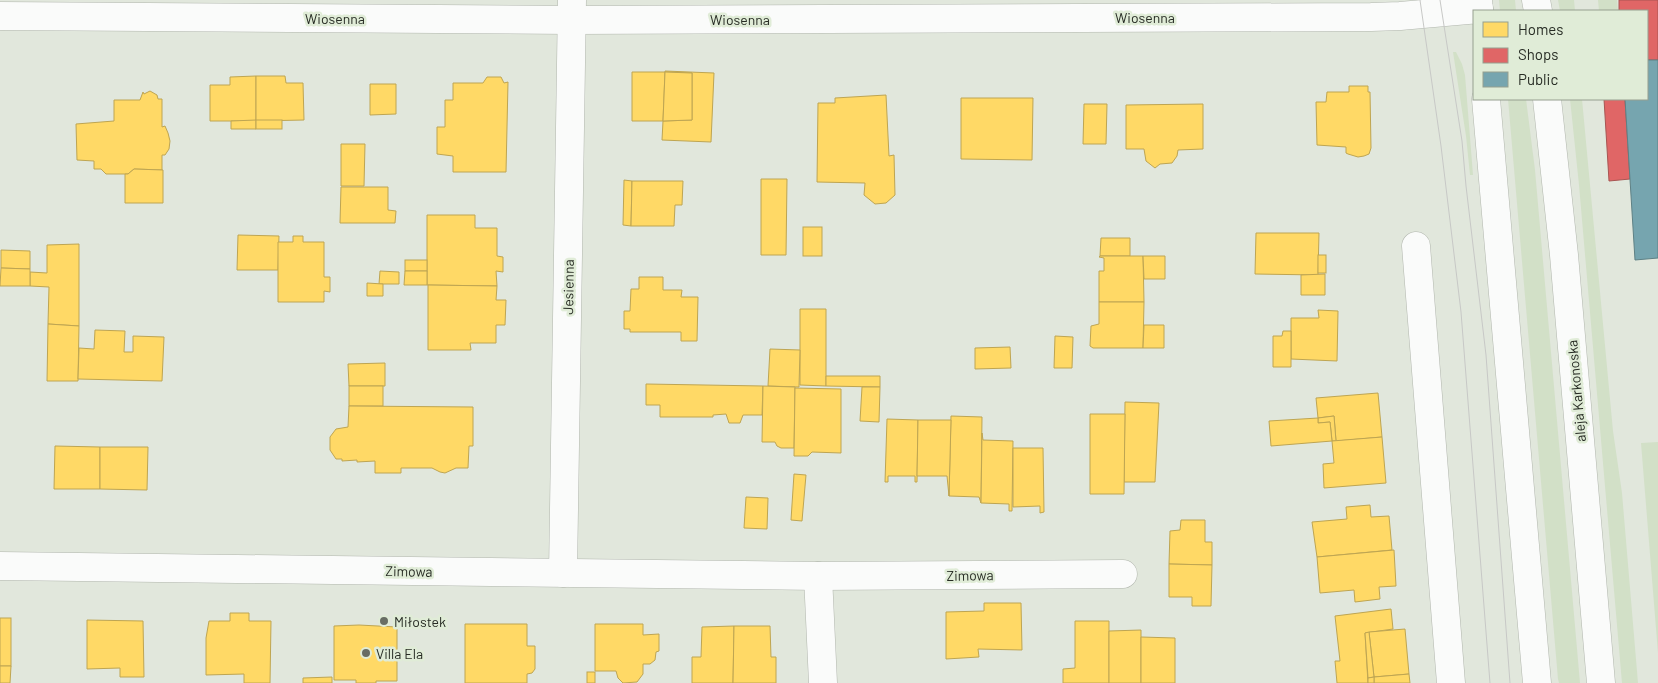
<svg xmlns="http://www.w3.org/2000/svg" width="1658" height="683" font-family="Barlow,sans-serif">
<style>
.green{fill:#d2e0c7}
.homes{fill:#ffd966;stroke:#bea552}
.shops{fill:#e06666;stroke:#a85552}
.public{fill:#76a5af;stroke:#5e8185}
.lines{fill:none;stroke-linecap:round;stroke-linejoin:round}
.street-casing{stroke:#b1b6ad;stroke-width:29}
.primary-casing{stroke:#b1b6ad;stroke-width:29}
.street{stroke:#fafbfa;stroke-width:28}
.primary{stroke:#fafbfa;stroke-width:28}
.tram{stroke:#c7c8c6;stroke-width:1}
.poi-dot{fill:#686d64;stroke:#e0ecd7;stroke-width:2}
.labels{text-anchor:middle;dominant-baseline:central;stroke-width:5;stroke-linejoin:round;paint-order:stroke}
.street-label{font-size:14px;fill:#272c24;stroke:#e0ecd7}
.poi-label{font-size:14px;fill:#272c24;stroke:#e0ecd7;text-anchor:start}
</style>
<rect width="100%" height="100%" fill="#e1e7dc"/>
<g class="green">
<polygon points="1499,0 1515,0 1516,11 1500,11"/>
<polygon points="1558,0 1574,0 1575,11 1560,11"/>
<polygon points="1598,0 1617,0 1618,11 1599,11"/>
<polygon points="1453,52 1456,52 1462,64 1465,75 1473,175 1470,175 1466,136"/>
<polygon points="1508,99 1526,99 1535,170 1580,683 1559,683 1558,679"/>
<polygon points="1570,99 1582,99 1613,431 1622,493 1638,683 1622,683 1579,185"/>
<polygon points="1658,442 1658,653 1641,443"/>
</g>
<g class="homes">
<polygon points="665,71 714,73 711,142 662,140 663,121 692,120 692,73 665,72"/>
<polygon points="632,72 665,72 663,121 632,121"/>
<polygon points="665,72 692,73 692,120 663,121"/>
<polygon points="256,76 256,121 210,121 210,85 230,85 230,77"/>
<polygon points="256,76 285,76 286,83 303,83 304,120 256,121"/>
<polygon points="487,77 501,77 504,83 508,82 506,172 453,172 453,156 437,154 437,127 445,127 445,100 453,100 453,83 483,83"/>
<polygon points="370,84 396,84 396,114 370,115"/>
<polygon points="1349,86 1368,86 1368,92 1370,92 1371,148 1369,154 1364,156 1358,157 1348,154 1346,153 1346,147 1317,145 1316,102 1326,102 1327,92 1349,92"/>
<polygon points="150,91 157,95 158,99 162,99 162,127 165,126 168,133 170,141 169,149 165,155 162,155 162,170 134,169 128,174 106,174 101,169 94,169 94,161 77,160 76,124 114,121 114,100 140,100 143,92 144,94"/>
<polygon points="886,95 889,156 894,155 895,195 886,203 875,204 864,195 865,183 817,182 818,103 835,103 835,98"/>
<polygon points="961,98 1033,98 1032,160 961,159"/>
<polygon points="1084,104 1107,104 1106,144 1083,144"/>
<polygon points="1203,104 1203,149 1178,150 1177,156 1172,163 1160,164 1155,168 1146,161 1144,149 1126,149 1126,105"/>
<polygon points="256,120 256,129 231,129 231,121"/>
<rect x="256" y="120" width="26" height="9"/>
<polygon points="341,144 365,144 364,186 341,186"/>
<polygon points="134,169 163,170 163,203 125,203 125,174 128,174"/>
<polygon points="761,179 787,179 786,255 761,255"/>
<polygon points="624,180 632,181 631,226 623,225"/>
<polygon points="632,181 683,181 682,205 675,205 674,226 631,226"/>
<polygon points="341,187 388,187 388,210 396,211 395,223 340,223"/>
<polygon points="427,215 475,215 475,228 497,228 497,256 503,257 503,272 496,271 497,286 427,285"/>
<rect x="803" y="227" width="19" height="29"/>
<polygon points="1256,233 1319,233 1318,275 1255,274"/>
<polygon points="238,235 279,236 278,270 237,270"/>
<polygon points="293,236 303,236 303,242 324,242 324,277 330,277 330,292 324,291 324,302 278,302 278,242 293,242"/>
<polygon points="1101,238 1130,238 1130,256 1100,256"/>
<polygon points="79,244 79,326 48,324 49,287 30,286 30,272 47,273 47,245"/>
<polygon points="1,250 30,251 30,269 1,268"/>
<rect x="1318" y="255" width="8" height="18"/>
<polygon points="1100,256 1143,256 1144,302 1099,302 1099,271 1104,271 1104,258 1099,257"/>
<polygon points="1143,256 1165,256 1165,279 1144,279"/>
<rect x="405" y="260" width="22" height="11"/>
<polygon points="1,268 30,269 30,286 0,286"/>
<polygon points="380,271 399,272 399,284 379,284"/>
<polygon points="405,271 427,271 427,285 404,285"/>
<polygon points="1325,274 1325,295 1301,295 1301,275"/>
<polygon points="639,277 663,277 663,290 682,290 681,297 698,297 697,341 681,341 681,332 630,332 630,329 624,329 624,311 630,311 631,289 639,289"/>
<polygon points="367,283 383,284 383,296 367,296"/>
<polygon points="428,285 497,286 496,300 506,300 505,325 496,325 496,343 470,343 471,350 428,350"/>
<polygon points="1099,302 1144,302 1143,348 1093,348 1090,346 1091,326 1099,324"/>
<polygon points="800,309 826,309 826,386 800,385"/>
<polygon points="1318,310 1338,311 1337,361 1291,359 1291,318 1319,318"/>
<polygon points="48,324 79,326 78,381 47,381"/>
<polygon points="1144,325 1164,325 1164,348 1143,348"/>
<polygon points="95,330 125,331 124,352 133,352 133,336 164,337 162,381 78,379 79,348 94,349"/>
<polygon points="1283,331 1291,331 1291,367 1273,367 1273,336 1282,336"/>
<polygon points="1055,336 1073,337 1072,368 1054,368"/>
<polygon points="1010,347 1011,368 975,369 975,348"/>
<polygon points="770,349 800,350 799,387 768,386"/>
<polygon points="385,363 385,386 349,386 348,364"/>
<polygon points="826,376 880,376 880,387 826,386"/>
<polygon points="646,384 763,386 762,415 743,415 740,423 729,423 726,414 713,415 713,417 660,417 660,405 646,405"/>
<rect x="349" y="386" width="34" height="20"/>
<polygon points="763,386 795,387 794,448 781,448 777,446 775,442 762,442"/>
<polygon points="862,387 880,387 879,422 860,421"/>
<polygon points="795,388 841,389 841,453 812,452 808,456 794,456"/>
<polygon points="1378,393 1382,437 1336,441 1334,416 1318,418 1316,398"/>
<polygon points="1125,402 1159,403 1155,482 1124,482"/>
<polygon points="349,406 473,407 473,446 469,446 468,468 456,468 445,473 440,472 432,468 401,468 401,473 375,473 375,461 357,462 357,460 342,461 342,459 336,459 330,450 330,437 336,429 348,427"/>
<polygon points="1090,414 1125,414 1124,494 1090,494"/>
<polygon points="951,416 982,417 981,503 979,497 949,496"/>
<polygon points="1334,416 1336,441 1332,441 1330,422 1318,423 1318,418"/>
<polygon points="1318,418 1318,423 1330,422 1332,441 1271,446 1269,421"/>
<polygon points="887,419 918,420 917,482 915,482 915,476 888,476 888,482 885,482"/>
<polygon points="918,420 951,420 949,496 947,476 917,476"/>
<polygon points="982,433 983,440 1013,441 1012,511 1009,511 1009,504 981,503"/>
<polygon points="1382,437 1386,483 1324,488 1323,464 1334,463 1332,441"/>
<polygon points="55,446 100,447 100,489 54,489"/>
<polygon points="100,447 148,447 147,490 100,489"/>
<polygon points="1013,448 1043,448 1044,512 1040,513 1040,506 1013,507"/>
<polygon points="794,474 806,475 802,521 791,520"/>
<polygon points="746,497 768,498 767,529 744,528"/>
<polygon points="1370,505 1371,517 1389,516 1392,550 1317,557 1312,522 1347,519 1346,507"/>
<polygon points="1181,520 1205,520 1205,542 1212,542 1212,565 1169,564 1170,531 1180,530"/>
<polygon points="1394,550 1396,586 1379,587 1380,599 1355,602 1354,590 1320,593 1317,557"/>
<polygon points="1169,564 1212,565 1211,606 1192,606 1192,597 1169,597"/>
<polygon points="984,603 1021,603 1022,650 978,649 979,657 946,659 946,612 984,611"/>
<polygon points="1391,609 1393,629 1365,633 1368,683 1337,683 1335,661 1340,661 1335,616"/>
<polygon points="230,613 249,613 249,621 271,621 270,683 244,683 244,674 206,675 206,638 209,621 230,621"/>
<rect x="0" y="618" width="11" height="48"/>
<polygon points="87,620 143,621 144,677 120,677 120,668 87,669"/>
<polygon points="1075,621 1109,621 1109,683 1063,683 1063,669 1075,668"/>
<polygon points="465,624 527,624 527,646 535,646 535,669 532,673 527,674 527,683 465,683"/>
<polygon points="595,624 643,624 643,635 659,634 659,651 656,652 655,660 650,664 643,664 643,674 637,682 623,683 618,678 616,671 595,671"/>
<polygon points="359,625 397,627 397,681 376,681 376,683 356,683 356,680 334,680 334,626"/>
<polygon points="734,626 733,683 692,683 692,657 701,657 702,627"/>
<polygon points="734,626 770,626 771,657 776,657 776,683 733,683"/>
<polygon points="1405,629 1409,674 1374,677 1369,632"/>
<polygon points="1141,630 1141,683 1109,683 1109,631"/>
<polygon points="1369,632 1374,677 1368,678 1365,633"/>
<polygon points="1141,637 1175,638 1175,683 1141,683"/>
<polygon points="0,666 11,666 10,683 0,683"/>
<rect x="587" y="672" width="8" height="11"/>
<polygon points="1409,674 1410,683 1374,683 1374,677"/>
<polygon points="332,677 332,683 303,683 303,678"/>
<polygon points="1374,677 1374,683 1368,683 1368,678"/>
</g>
<g class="shops">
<polygon points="1619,0 1658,0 1658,60 1647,60 1647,11 1619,11"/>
<polygon points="1604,99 1625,99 1630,179 1609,181"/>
</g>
<polygon class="public" points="1647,60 1658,60 1658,258 1635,260 1625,99 1647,99"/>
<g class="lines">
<defs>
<g id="street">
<polyline points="0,16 572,20 1371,17 1400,16 1479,9"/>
<polyline points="1416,246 1451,683"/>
<polyline points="0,566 818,576 1123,574"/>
<polyline points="563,573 572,0"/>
<polyline points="818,576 823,683"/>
</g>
<g id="primary">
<polyline points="1478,0 1479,11"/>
<polyline points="1536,0 1538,11"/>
<polyline points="1486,99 1537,683"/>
<polyline points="1547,99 1564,255 1601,683"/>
</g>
</defs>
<use href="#street" class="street-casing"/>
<use href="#primary" class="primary-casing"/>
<use href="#street" class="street"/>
<use href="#primary" class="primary"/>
<g class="tram">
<polyline points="1420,0 1441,146 1461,312 1490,683"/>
<polyline points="1440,0 1462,141 1466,186 1486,355 1510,683"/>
</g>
</g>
<g class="poi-dot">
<circle cx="384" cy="621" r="5"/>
<circle cx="366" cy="653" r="5"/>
</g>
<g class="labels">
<g class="street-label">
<text x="1145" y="17">Wiosenna</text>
<text x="335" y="18">Wiosenna</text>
<text x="740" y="19">Wiosenna</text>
<text transform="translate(568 287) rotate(-89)">Jesienna</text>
<text transform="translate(1576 391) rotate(-95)">aleja Karkonoska</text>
<text transform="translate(409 571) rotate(1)">Zimowa</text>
<text transform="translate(970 575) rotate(-1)">Zimowa</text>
</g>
<g class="poi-label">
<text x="394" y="621">Miłostek</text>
<text x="376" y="653">Villa Ela</text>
</g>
</g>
<rect x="1473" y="10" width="175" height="90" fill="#e0ecd7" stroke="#969f8f"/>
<rect x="1483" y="22" width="25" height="15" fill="#ffd966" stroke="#969f8f"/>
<text x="1518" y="35" font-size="15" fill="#272c24">Homes</text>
<rect x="1483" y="48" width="25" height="15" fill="#e06666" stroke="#969f8f"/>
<text x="1518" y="60" font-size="15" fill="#272c24">Shops</text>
<rect x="1483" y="72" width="25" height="15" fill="#76a5af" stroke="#969f8f"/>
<text x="1518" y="85" font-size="15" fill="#272c24">Public</text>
</svg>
